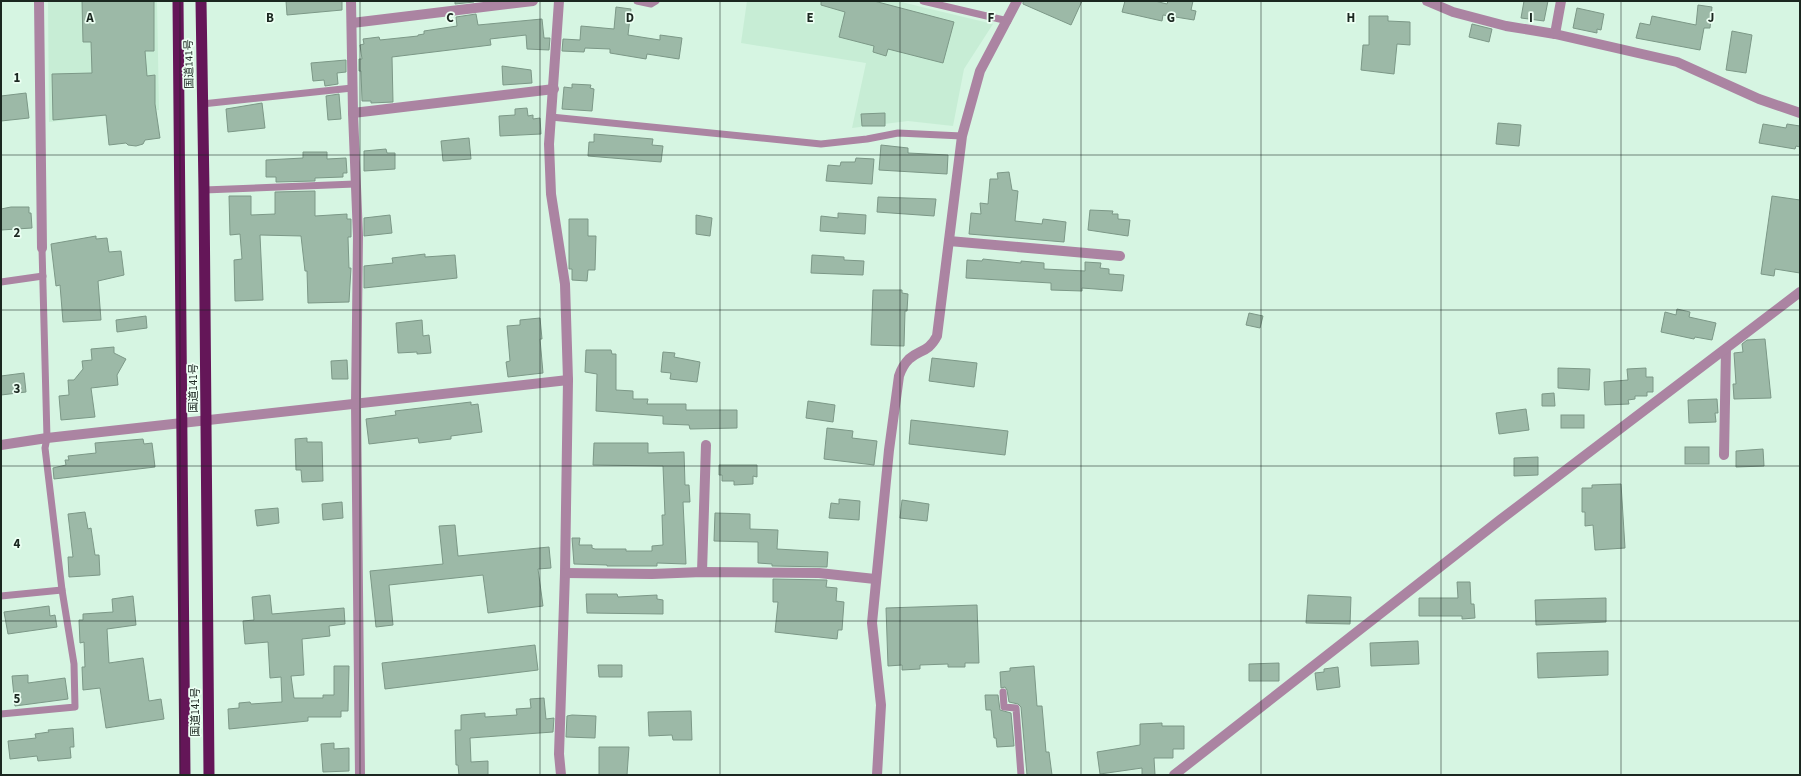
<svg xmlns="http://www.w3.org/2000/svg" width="1801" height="776" font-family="'Source Sans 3','Noto Sans JP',sans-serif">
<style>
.built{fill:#c7edd5}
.building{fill:#9cb9a7;stroke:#7c9887}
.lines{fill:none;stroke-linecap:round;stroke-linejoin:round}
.service{stroke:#ab84a2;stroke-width:7}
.minor{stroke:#ab84a2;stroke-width:10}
.trunk{stroke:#641658;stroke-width:11}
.grid{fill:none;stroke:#1b2720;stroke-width:1;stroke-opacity:0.55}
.labels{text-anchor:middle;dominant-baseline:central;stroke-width:3.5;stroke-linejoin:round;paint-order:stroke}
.street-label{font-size:11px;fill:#1b2720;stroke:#ecfff3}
.grid-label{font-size:13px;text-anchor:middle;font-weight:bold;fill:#1b2720;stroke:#ecfff3;stroke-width:3.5;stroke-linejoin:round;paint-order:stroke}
</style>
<rect width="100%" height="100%" fill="#d6f5e2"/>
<g class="built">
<polygon points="48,1 157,1 159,110 49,122"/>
<polygon points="747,1 897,1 993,24 964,69 953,126 908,121 852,128 866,63 741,43"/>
</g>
<g class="building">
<polygon points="82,1 154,1 154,51 145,51 147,76 155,75 155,104 160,138 145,140 143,144 136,146 128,145 126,143 109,145 106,115 53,120 52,74 92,73 91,42 83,42"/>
<polygon points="286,1 342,1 342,10 287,15"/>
<polygon points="455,1 474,1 474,2 455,4"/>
<polygon points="821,1 874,1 954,22 943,63 888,49 886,56 873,52 874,46 839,37 845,12 821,5"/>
<polygon points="1023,1 1082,1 1071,25 1023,4"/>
<polygon points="1125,1 1155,1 1167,4 1168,1 1193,1 1191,10 1196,11 1194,20 1163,15 1162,21 1122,12"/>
<polygon points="1524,1 1548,1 1544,21 1521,18"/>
<polygon points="1698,5 1712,7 1710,28 1704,28 1700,50 1636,38 1640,23 1650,25 1652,16 1696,25"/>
<polygon points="616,7 631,9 628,35 660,40 660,35 682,38 679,59 647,54 646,59 610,53 610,49 585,48 584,52 562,51 563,39 580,40 581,26 614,29"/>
<polygon points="1577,8 1604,14 1601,30 1597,29 1597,33 1573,28"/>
<polygon points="476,14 478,25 542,19 544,38 550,38 549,50 527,49 526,35 490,39 491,45 392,57 393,102 371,103 371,101 362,101 361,71 359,71 359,59 362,59 360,45 364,44 363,39 379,37 380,40 418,36 418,35 424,34 424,31 457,26 456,17"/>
<polygon points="1369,16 1388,16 1388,21 1410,22 1410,45 1397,44 1394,74 1361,70 1363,45 1369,45"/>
<polygon points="1472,24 1492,29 1489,42 1469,37"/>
<polygon points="1732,31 1752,35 1746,73 1726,70"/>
<polygon points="346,60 346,72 337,73 338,84 325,86 324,80 313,81 311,63"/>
<polygon points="502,66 531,70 532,83 503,85"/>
<polygon points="572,84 591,85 590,88 594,89 592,111 562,109 564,87 572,88"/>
<polygon points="26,93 29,118 1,121 1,96"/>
<polygon points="339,94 341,119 328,120 326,96"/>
<polygon points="262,103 265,128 228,132 226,109"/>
<polygon points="527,108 528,116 533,115 533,119 540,118 541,134 500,136 499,116 515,115 515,109"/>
<polygon points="885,113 885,126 862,126 861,114"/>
<polygon points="1498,123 1521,125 1519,146 1496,144"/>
<polygon points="1763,124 1786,128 1787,124 1800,126 1800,147 1796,146 1795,149 1759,143"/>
<polygon points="594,134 653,139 652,145 663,146 661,162 588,156 589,142 594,142"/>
<polygon points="469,138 471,159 443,161 441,141"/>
<polygon points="881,145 908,148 908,153 948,155 947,174 879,170"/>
<polygon points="386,149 387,153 395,153 395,169 364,171 364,151"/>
<polygon points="303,152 327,152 327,159 346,158 347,173 343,173 343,177 315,178 315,181 276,182 276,177 266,177 266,160 303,158"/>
<polygon points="856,158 874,159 872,184 826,181 828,165 840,166 841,162 855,162"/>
<polygon points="1009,172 1012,190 1018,191 1015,221 1042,224 1043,219 1066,222 1064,242 969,234 971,213 981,214 980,203 988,204 990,179 998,179 997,173"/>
<polygon points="315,191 315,216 347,214 347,219 351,219 351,237 348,237 349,268 351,268 349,302 308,303 307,271 305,271 301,236 260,235 263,300 235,301 234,260 242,259 240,234 230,235 229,196 251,196 251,215 275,214 275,192"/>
<polygon points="1772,196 1800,200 1800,273 1775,269 1774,276 1761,274"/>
<polygon points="878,197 936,199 934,216 877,212"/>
<polygon points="11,207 29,207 29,213 31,213 32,228 1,230 1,209"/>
<polygon points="1090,210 1113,211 1112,214 1118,214 1118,219 1130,220 1128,236 1088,230"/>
<polygon points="838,213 866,215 865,234 820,231 821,216 838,218"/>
<polygon points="390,215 392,233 364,236 364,218"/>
<polygon points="696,215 712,218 710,236 696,234"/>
<polygon points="569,219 588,219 588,236 596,236 595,270 588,270 587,281 572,280 572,269 569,269"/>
<polygon points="96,236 96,239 107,238 109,252 121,251 124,275 98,281 101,320 63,322 60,285 56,286 51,244"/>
<polygon points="425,254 425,257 455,255 457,278 364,288 364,266 393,263 392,258"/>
<polygon points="812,255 844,257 844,260 864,261 863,275 811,273"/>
<polygon points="983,259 1021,263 1021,261 1044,263 1044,269 1085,271 1085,262 1101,263 1100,268 1109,269 1109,274 1124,275 1122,291 1082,288 1082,291 1051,290 1051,283 966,278 967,260 982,261"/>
<polygon points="873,290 902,290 902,293 908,294 907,311 905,311 904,346 871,345"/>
<polygon points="1677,309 1690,312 1689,317 1716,323 1712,340 1695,337 1694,339 1661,332 1665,312 1676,315"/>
<polygon points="1249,313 1263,316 1260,328 1246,325"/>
<polygon points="146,316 147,328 117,332 116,320"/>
<polygon points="540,318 542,339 540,339 543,373 508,377 506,362 510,361 507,326 520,325 520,320"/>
<polygon points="422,320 423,336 429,335 431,353 417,354 417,352 398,353 396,323"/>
<polygon points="1765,339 1771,398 1734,399 1733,384 1736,384 1734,353 1743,352 1742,344 1747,340"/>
<polygon points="114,347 114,353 126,359 117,375 118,385 91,388 95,417 61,420 59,396 69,395 68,380 74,380 83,369 82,361 92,360 91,349"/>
<polygon points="586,350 611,350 612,354 616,354 616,390 633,391 633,399 648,399 647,404 686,404 686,410 737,410 737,428 690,429 689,425 663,424 663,416 596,411 597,374 585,372"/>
<polygon points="663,352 675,353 674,357 700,362 697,382 670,379 671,373 661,372"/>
<polygon points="932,358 977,363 974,387 929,381"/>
<polygon points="347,360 348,379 332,379 331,361"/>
<polygon points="1558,368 1590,369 1589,390 1558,388"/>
<polygon points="1646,368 1646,377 1653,377 1653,392 1647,392 1647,396 1635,396 1635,399 1628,400 1629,404 1605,405 1604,382 1628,380 1627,369"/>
<polygon points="24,373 26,392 1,395 1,376"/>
<polygon points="1554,393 1555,406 1542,406 1542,394"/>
<polygon points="1717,399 1718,413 1715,413 1716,422 1689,423 1688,400"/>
<polygon points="808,401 835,405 833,422 806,418"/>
<polygon points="471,402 471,405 478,404 482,432 451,436 451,439 419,443 418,438 369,444 366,419 396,415 395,411"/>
<polygon points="1526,409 1529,430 1499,434 1496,413"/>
<rect x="1561" y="415" width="23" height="13"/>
<polygon points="911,420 1008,431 1005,455 909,444"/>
<polygon points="827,428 853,431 852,438 877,441 874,465 824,459"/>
<polygon points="307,438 307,442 322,442 323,481 302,482 301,470 296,470 295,439"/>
<polygon points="143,439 144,444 152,443 155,467 54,479 53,468 66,465 65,460 69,460 68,456 96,453 95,443"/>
<polygon points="594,443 648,443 648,453 684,452 685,485 689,485 690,502 683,502 686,564 657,563 657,566 607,566 607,565 574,564 572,538 580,538 579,545 592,545 592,548 595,549 626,549 626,551 652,551 652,546 663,545 662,515 665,515 663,466 593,465"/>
<rect x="1685" y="447" width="24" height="17"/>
<polygon points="1763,449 1764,466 1736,467 1736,451"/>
<polygon points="1538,457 1538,475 1514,476 1514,458"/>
<polygon points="719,465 757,465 757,477 753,476 753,484 734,485 734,481 722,481 722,475 719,475"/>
<polygon points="1621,484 1625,548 1595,550 1593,525 1585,526 1585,512 1582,512 1582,488 1592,488 1592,485"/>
<polygon points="839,499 860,501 859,520 829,518 831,503 839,504"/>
<polygon points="902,500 929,504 927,521 900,518"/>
<polygon points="342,502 343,518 323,520 322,504"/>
<polygon points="278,508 279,523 257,526 255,510"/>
<polygon points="85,512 88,529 91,528 95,555 99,555 100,575 69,577 68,557 73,557 68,514"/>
<polygon points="715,513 750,514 750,529 778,530 777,549 828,552 827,567 772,566 772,564 758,563 758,542 714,541"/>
<polygon points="455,525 458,556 549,547 551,568 538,569 543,606 488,613 483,575 389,585 393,625 376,627 370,571 443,564 439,526"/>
<polygon points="773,579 827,580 826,587 837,588 836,601 844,602 842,630 838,630 837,639 775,632 778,602 773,602"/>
<polygon points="1457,582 1470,582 1471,604 1474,604 1475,618 1462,619 1462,616 1419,616 1419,598 1458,598"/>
<polygon points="586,594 617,594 618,597 657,595 657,599 663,600 663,614 587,613"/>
<polygon points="270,595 272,614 344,608 345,624 329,626 330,636 302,639 304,675 291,676 294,698 323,698 323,695 334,695 334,666 349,666 348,711 341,711 341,717 308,717 308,721 229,729 228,709 239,708 239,703 250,702 251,704 282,702 281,677 270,678 268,642 245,644 243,621 254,620 252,597"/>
<polygon points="1308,595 1351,597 1350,624 1306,623"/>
<polygon points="133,596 136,625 107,629 109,663 143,658 149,701 161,699 164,719 106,728 100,688 83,690 82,667 85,667 84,642 80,643 79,620 83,620 83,614 113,612 112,599"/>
<polygon points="1606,598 1606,622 1536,625 1535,600"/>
<polygon points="977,605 979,663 965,663 965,667 948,667 948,664 920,665 920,669 902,670 902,665 888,666 886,608"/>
<polygon points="49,606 50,616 55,615 57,627 8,634 4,612"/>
<polygon points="1418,641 1419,664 1371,666 1370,643"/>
<polygon points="535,645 538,670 385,689 382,663"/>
<polygon points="1608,651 1608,675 1538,678 1537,653"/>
<polygon points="1279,663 1279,681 1249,681 1249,664"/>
<polygon points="598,665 622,665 622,677 599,677"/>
<polygon points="1034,666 1037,706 1042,706 1046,752 1049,752 1052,775 1027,775 1021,707 1018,704 1009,702 1007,690 1005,687 1001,688 1000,672 1010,671 1010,668"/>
<polygon points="1338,667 1340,687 1317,690 1315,673 1324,672 1324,669"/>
<polygon points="28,675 28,683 65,678 68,699 15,706 12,676"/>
<polygon points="985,695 998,695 1000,710 1011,713 1014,746 997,747 996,738 994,738 991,710 986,710"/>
<polygon points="544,698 546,719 554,718 553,732 470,738 471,762 488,761 488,775 459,775 458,765 456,765 455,730 461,730 461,715 485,713 485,717 517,715 516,709 531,708 530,699"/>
<polygon points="691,711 692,740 673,740 672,735 649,736 648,712"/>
<polygon points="572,715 596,716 595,738 566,737 567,716"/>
<polygon points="1162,723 1162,726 1184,726 1184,749 1173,749 1173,758 1154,758 1155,775 1142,775 1142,768 1100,774 1097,752 1140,745 1140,724"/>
<polygon points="73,728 74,747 70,747 71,758 38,761 37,756 10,759 8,741 36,738 35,734 49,732 48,730"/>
<polygon points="334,743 334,749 349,748 349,771 323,772 321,744"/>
<polygon points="599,747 629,747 627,775 599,775"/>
</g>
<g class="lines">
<g class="service">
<polyline points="637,1 651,4 656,1"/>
<polyline points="923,1 1008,21"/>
<polyline points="202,104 352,88"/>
<polyline points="551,117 821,144 867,139 898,133 962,136"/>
<polyline points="204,190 355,184"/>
<polyline points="1,282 43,276"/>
<polyline points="1,596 62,590"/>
<polyline points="1003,692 1004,707 1016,708 1021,775"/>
<polyline points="1,714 75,707 74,664 62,590 45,448 47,438 42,248"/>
</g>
<g class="minor">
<polyline points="39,1 42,248"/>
<polyline points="351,1 353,113 358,236 356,404 360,775"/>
<polyline points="559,1 549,144 551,194 565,284 568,380 565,573 559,754 561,775"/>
<polyline points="1427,1 1453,12 1506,26 1555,34 1677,62 1759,99 1800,113"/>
<polyline points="352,23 533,1"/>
<polyline points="1555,34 1561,1"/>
<polyline points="353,113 554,89"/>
<polyline points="949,241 1120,256"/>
<polyline points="1,445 47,438 568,380"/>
<polyline points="1724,455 1726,349"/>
<polyline points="702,572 706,445"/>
<polyline points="565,573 652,574 702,572 819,573 875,579"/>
<path d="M 877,775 L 881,705 L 872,623 L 889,450 L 899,376 C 901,370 904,364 909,359 C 920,349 928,353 937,336 L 962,136 L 980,71 L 1017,1"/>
<polyline points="1174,775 1500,520 1800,292"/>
</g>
<g class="trunk">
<polyline points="178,1 185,775"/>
<polyline points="201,1 204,190 209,775"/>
</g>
</g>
<path class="grid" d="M 180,1 L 180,775M 360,1 L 360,775M 540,1 L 540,775M 720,1 L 720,775M 900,1 L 900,775M 1081,1 L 1081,775M 1261,1 L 1261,775M 1441,1 L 1441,775M 1621,1 L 1621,775M 1,155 L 1800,155M 1,310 L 1800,310M 1,466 L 1800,466M 1,621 L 1800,621"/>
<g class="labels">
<g class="street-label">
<text transform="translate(189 64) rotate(-91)">国道141号</text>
<text transform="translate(193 388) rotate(-90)">国道141号</text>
<text transform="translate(195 712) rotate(-90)">国道141号</text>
</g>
</g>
<g class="grid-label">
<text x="90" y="22">A</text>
<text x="270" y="22">B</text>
<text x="450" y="22">C</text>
<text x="630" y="22">D</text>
<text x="810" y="22">E</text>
<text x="991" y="22">F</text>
<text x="1171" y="22">G</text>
<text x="1351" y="22">H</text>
<text x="1531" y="22">I</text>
<text x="1711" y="22">J</text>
<text x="17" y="82">1</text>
<text x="17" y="237">2</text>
<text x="17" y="393">3</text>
<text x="17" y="548">4</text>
<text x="17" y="703">5</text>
</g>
<rect width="1801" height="776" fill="none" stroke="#1b2720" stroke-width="4"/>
</svg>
